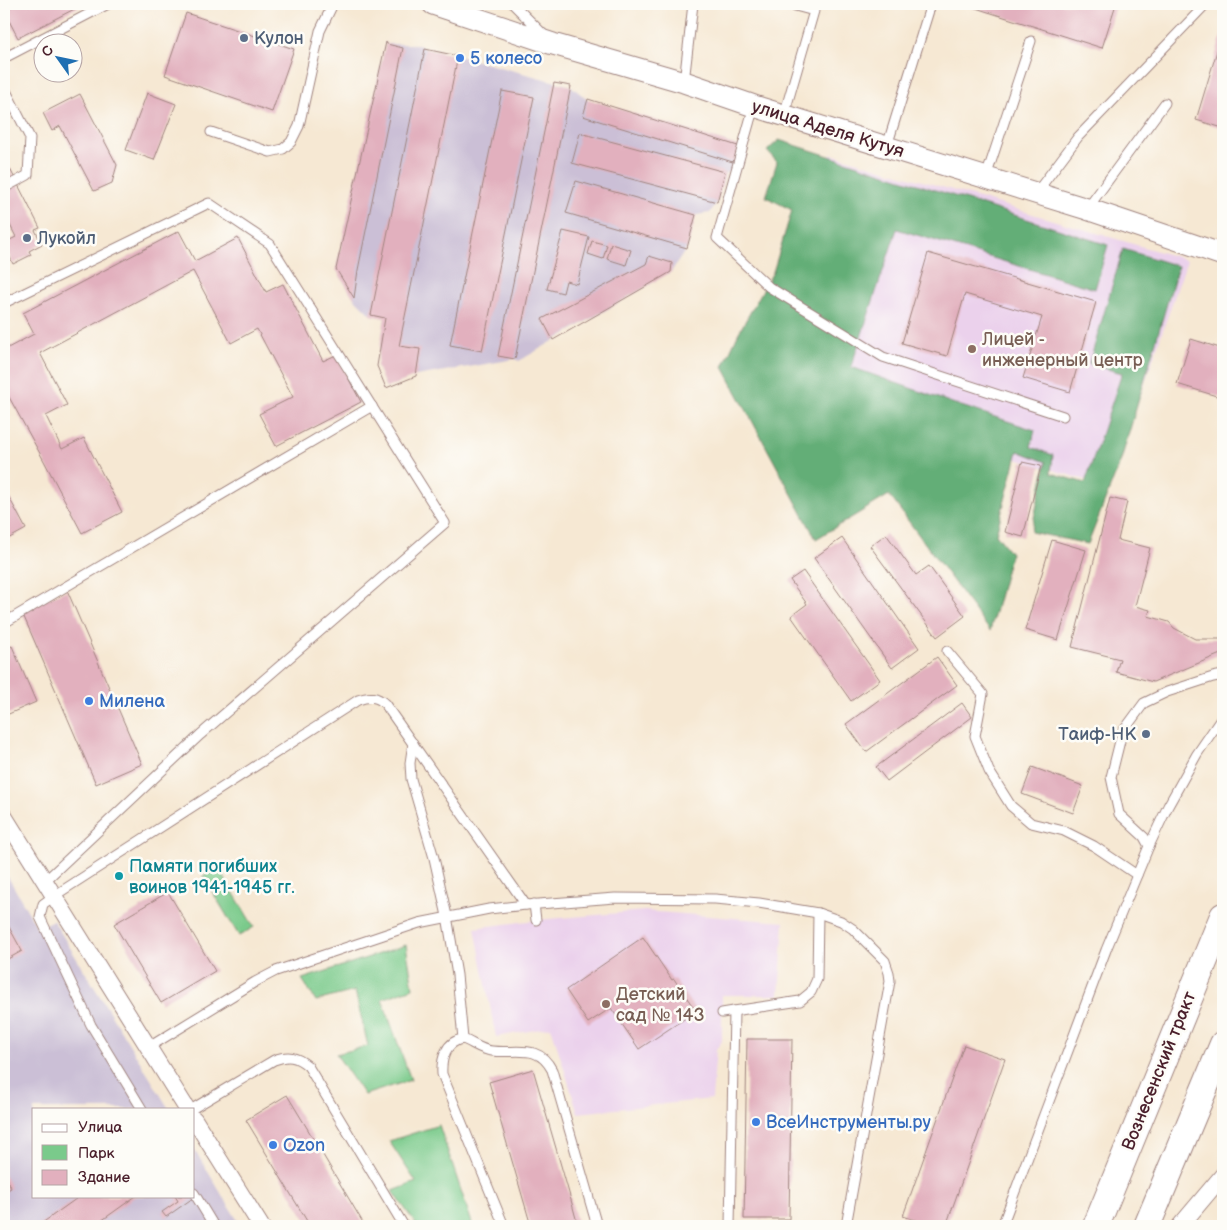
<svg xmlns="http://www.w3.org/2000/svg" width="1227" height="1230" font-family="'Balsamiq Sans',sans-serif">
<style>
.built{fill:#ebd1ec}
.industrial{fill:#cbbfd6}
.green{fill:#7aca8b;stroke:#62745b}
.forest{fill:#63ae77;stroke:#566651}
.building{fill:#e2b0be}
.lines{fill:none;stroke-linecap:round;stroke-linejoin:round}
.service-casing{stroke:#a0847f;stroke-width:11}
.minor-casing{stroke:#a0847f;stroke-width:18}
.tertiary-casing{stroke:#a0847f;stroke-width:23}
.primary-casing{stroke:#a0847f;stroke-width:28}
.service{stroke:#fff;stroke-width:9}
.minor{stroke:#fff;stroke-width:16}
.tertiary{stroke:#fff;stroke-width:21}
.primary{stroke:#fff;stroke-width:26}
.service-dot{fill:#5c6f8a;stroke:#fdfcf7;stroke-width:2}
.shop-dot{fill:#3f7fe0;stroke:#fdfcf7;stroke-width:2}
.education-dot{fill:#8d6e63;stroke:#fdfcf7;stroke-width:2}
.culture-dot{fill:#0f9aa8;stroke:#fdfcf7;stroke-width:2}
.labels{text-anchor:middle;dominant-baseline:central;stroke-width:5;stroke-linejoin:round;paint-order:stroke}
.service-label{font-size:18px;fill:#4e5e75;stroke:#fdfcf7;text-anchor:start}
.shop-label{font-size:18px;fill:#366cbe;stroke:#fdfcf7;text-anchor:start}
.street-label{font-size:18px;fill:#4a1f2b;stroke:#fdfcf7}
.education-label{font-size:18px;fill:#785e54;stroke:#fdfcf7;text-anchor:start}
.culture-label{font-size:18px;fill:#0d838f;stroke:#fdfcf7;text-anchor:start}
</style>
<rect width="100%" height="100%" fill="#fdfcf7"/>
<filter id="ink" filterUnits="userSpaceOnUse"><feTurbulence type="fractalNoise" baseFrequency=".02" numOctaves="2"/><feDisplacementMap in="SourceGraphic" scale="10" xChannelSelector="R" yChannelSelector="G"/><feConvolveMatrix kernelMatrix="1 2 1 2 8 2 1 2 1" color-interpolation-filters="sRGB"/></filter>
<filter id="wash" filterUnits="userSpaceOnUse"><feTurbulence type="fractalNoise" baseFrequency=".0096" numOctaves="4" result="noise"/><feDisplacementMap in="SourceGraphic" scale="20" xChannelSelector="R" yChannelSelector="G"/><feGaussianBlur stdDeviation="1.12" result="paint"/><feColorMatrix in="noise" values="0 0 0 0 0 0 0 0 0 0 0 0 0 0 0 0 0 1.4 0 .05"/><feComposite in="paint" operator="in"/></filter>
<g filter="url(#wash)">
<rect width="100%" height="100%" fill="#f6e8d3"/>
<g class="built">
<polygon points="831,154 1187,260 1109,487 956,441 788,383 788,281"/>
<polygon points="645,911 784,922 779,995 722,995 722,1041 716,1049 712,1099 578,1113 551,1027 496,1037 475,928 536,920"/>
</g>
<g class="industrial">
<polygon points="386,42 387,44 417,44 425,49 458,56 571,86 588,100 741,147 736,163 731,171 725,173 717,202 710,213 696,215 687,248 671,272 519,361 515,359 416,376 386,388 377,366 385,318 371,315 354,298 336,269"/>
<polygon points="8,877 38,929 53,920 169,1109 34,1109 34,1196 194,1196 194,1149 241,1226 4,1226 4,880"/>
</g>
<g class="green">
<polygon points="218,867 254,927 239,936 203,876"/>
<polygon points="406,945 413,988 382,999 411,1080 364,1095 336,1054 368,1046 355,991 316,1001 302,979"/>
<polygon points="439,1125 473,1226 417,1226 393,1191 416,1182 389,1141"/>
</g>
<polygon class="forest" points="779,140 1108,245 1095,289 897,229 851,367 955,404 1035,430 1031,447 1053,455 1051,473 1085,483 1122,373 1089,364 1123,249 1178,266 1121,460 1088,544 1031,532 1046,462 1018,451 996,534 1011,553 990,631 889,495 816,539 723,367 738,334 773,272 792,210 766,197 777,162 767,151"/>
<g id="blocks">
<g class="building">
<polygon points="17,4 84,4 18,38 4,11"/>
<polygon points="963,4 1116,4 1102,48"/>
<polygon points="186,13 294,49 272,112 165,75"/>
<polygon points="1223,31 1223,128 1196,120"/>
<polygon points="386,42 387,44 403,48 358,270 354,298 336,269"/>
<polygon points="425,49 458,56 399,346 420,349 416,376 386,388 377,366 385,318 371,315"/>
<polygon points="554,83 571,86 515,359 498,356"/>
<polygon points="502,91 534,97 482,351 450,345"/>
<polygon points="147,93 176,104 154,160 126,150"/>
<polygon points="80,94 117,165 112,183 94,191 60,126 52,131 43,113"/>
<polygon points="588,99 741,147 736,163 583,116"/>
<polygon points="580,133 725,172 717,202 572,163"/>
<polygon points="9,167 40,228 35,230 42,244 29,251 31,255 13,264 4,245 4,243 16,237 4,213 4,169"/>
<polygon points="576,181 696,215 687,248 566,213"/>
<polygon points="179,231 195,261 238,238 266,292 283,284 323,361 336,355 361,402 276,446 259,414 293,397 257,329 231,343 193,271 40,353 67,405 46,416 62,449 84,438 122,512 82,533 43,459 4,388 4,350 34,334 23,313"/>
<polygon points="563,231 589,237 577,284 566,281 563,293 547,289"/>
<polygon points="592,241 607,245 603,259 588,254"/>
<polygon points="611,244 631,250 626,265 607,259"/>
<polygon points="928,253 1096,302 1070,392 1023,378 1042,317 965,294 947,356 902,343"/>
<polygon points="649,256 672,263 671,272 553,340 542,319 646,264"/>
<polygon points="1191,339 1223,349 1223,398 1177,384"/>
<polygon points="1022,462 1041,466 1023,537 1005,532"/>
<polygon points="4,488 26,529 4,541"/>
<polygon points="1110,498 1127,502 1118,540 1150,548 1135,606 1150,610 1148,616 1169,622 1174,628 1195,639 1223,639 1223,653 1153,682 1116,672 1120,659 1072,647"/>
<polygon points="886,534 916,575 929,566 965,616 937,637 870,546"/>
<polygon points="842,538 919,648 892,668 814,558"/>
<polygon points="1052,540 1086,550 1058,640 1025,630"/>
<polygon points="803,571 880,680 851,701 791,616 807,604 790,580"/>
<polygon points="67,590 142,764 96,784 21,610"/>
<polygon points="12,646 36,702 4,716 4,649"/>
<polygon points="937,657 957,685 866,752 846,724"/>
<polygon points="962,703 972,717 887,781 876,767"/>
<polygon points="1032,767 1083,786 1073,813 1022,794"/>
<polygon points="168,892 215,971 161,1003 114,924"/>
<polygon points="4,918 22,951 4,961"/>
<polygon points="643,937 672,980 674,979 696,1011 639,1049 611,1008 588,1023 566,990"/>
<polygon points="747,1039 792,1039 789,1219 744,1219"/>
<polygon points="964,1045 1005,1059 946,1226 934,1226 903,1216"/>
<polygon points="533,1069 571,1200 578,1226 531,1226 489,1082"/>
<polygon points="287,1095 307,1128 365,1226 310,1226 246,1120"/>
<polygon points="4,1174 11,1188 4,1192"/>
<polygon points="80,1196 136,1196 94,1226 38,1226"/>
<polygon points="175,1196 191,1196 193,1198 166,1217 162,1212 178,1201"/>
</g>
</g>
</g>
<g filter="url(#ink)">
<use href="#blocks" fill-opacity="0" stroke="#a0847f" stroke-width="1"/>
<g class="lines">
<defs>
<g id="service">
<polyline points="513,4 544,35"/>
<polyline points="4,58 108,4"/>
<polyline points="684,82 693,4"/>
<polyline points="4,87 30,138 28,175 4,188"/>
<polyline points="754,106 717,238 769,287 883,357 1063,416"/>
<polyline points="784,115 814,11 788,4"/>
<polyline points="211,132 270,152 283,149 291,142 299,126 320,31 333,4"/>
<polyline points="887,146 931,4"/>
<polyline points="986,177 1031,41"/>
<polyline points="1036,193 1078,137 1206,4"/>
<polyline points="1087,209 1165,103"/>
<polyline points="4,303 209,203 270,244 445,523 200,735 45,881"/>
<polyline points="4,623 372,406"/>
<polyline points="947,651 983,694 975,736 989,771 1011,806 1031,823 1064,831 1094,846 1137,875"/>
<path d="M 413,743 L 410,763 L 411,779 L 434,858 L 447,916 L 457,975 L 463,1039 C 446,1041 441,1059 442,1074 L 504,1226"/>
<polyline points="1149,846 1144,837 1119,814 1111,777 1122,733 1144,703 1167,692 1213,677 1223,675"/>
<polyline points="534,904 536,920"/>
<polyline points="722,1013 734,1011"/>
<path d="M 463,1039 C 473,1043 481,1050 492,1051 C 517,1054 538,1043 552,1070 L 597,1226"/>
<polyline points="149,1047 255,982 276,971 419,923 489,909 526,905 615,898 715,899 759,903 818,913 841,921 853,929 885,961 889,973 890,981 846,1226"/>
<path d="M 142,1109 L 91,1025 L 40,917 L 43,904 L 54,896 L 358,700 C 369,696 377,696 385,704 L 526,905"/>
<path d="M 192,1109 L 274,1060 C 288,1055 296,1056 308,1066 L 404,1226"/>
<polyline points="194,1193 214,1226"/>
<polyline points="730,1226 734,1011 800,1001 811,992 817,979 818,913"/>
<polyline points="1002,1226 1106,950 1149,846 1168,806 1197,754 1223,716"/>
</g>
<g id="minor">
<polyline points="4,816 187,1109"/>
<polyline points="194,1119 261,1226"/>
<polyline points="1180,1226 1223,1175"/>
</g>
<polyline id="tertiary" points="433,4 553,44 684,82 754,106 1087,209 1223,255"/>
<g id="primary">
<polyline points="1096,1226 1223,916"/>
<polyline points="1147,1226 1223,1044"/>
</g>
</defs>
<use href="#service" class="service-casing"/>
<use href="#minor" class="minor-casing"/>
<use href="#tertiary" class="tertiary-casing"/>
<use href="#primary" class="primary-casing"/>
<use href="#service" class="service"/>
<use href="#minor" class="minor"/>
<use href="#tertiary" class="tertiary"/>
<use href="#primary" class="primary"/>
</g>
</g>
<g class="service-dot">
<circle cx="244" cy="38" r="5"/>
<circle cx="27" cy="238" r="5"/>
<circle cx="1146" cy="734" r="5"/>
</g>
<g class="shop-dot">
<circle cx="460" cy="58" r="5"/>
<circle cx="89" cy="701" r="5"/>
<circle cx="756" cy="1122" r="5"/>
<circle cx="273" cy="1145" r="5"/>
</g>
<g class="education-dot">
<circle cx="972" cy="349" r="5"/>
<circle cx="606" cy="1004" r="5"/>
</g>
<circle class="culture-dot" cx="119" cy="876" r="5"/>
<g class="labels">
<g class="service-label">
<text x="254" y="38">Кулон</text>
<text x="37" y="238">Лукойл</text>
<text x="1136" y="734" text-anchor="end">Таиф-НК</text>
</g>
<g class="shop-label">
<text x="470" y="58">5 колесо</text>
<text x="99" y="701">Милена</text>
<text x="766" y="1122">ВсеИнструменты.ру</text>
<text x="283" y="1145">Ozon</text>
</g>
<g class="street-label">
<text transform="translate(828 129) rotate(17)">улица Аделя Кутуя</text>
<text transform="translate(1159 1071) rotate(-68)">Вознесенский тракт</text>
</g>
<g class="education-label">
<text x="982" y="339">Лицей -<tspan x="982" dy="21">инженерный центр</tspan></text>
<text x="616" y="994">Детский<tspan x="616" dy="21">сад № 143</tspan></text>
</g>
<g class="culture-label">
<text x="129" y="866">Памяти погибших<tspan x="129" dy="21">воинов 1941-1945 гг.</tspan></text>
</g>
</g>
<rect width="1227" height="1230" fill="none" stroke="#fdfcf7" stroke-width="20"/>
<rect x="32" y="1108" width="162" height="90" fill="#fdfcf7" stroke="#b5a4a5"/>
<rect x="42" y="1124" width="25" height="8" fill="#ffffff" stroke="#b5a4a5"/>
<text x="78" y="1132" font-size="15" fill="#4a1f2b">Улица</text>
<rect x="42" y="1145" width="25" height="15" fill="#7aca8b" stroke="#b5a4a5"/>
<text x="78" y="1158" font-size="15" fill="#4a1f2b">Парк</text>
<rect x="42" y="1170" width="25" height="15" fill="#e2b0be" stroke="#b5a4a5"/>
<text x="78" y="1182" font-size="15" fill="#4a1f2b">Здание</text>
<g transform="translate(58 58) rotate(303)"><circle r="24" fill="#fdfcf7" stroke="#b5a4a5"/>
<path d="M0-4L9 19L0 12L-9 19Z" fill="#1f6fb2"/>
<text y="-8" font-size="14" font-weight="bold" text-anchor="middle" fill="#4a1f2b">С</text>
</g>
</svg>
